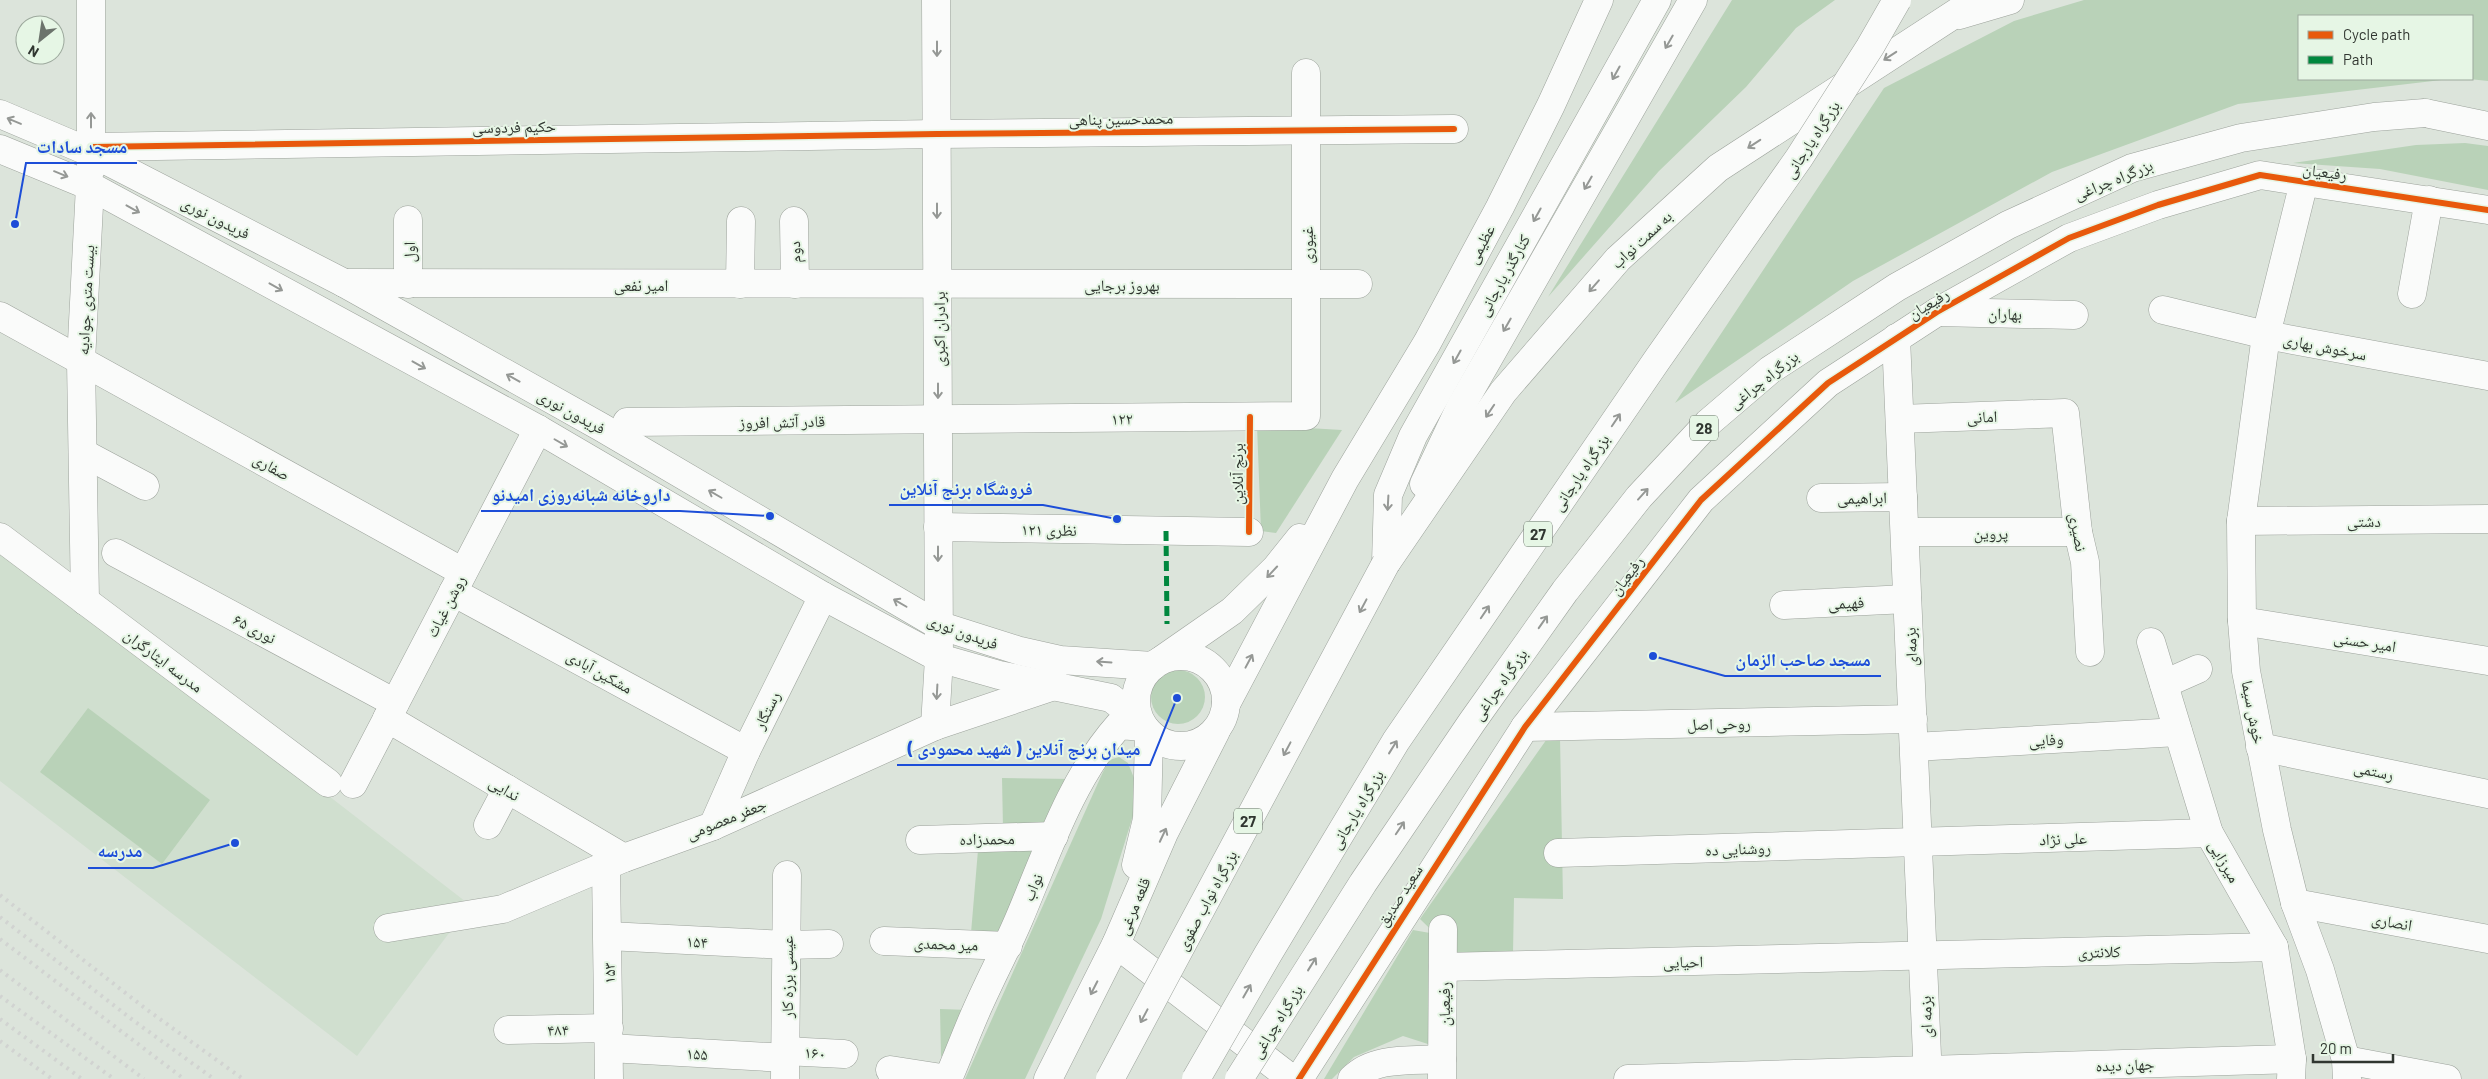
<svg xmlns="http://www.w3.org/2000/svg" width="2488" height="1079" font-family="Barlow,'Noto Naskh Arabic',sans-serif">
<style>
.built{fill:#d0dfcf}
.green{fill:#b9d2b8}
.lines{fill:none;stroke-linecap:round;stroke-linejoin:round}
.minor-casing{stroke:#9ca29b;stroke-width:29}
.tertiary-casing{stroke:#9ca29b;stroke-width:29}
.secondary-casing{stroke:#9ca29b;stroke-width:29}
.trunk-casing{stroke:#9ca29b;stroke-width:29}
.minor{stroke:#fafbfa;stroke-width:28}
.tertiary{stroke:#fafbfa;stroke-width:28}
.secondary{stroke:#fafbfa;stroke-width:28}
.trunk{stroke:#fafbfa;stroke-width:28}
.rail{stroke:#d1d3d1;stroke-width:4;stroke-dasharray:2.5 5;stroke-linecap:butt}
.trunk-bridge-casing{stroke:#9ca29b;stroke-width:29;stroke-linecap:butt}
.trunk-bridge{stroke:#fafbfa;stroke-width:28}
.quiet{stroke:#00873e;stroke-width:5;stroke-dasharray:10 5;stroke-linecap:butt}
.cycleway-casing{stroke:#e6f6e5;stroke-width:9}
.cycleway{stroke:#e8590c;stroke-width:6}
.oneway{stroke:#959895}
.labels{text-anchor:middle;dominant-baseline:central;stroke-width:4;stroke-linejoin:round;paint-order:stroke}
.shield{fill:#e6f6e5;stroke:#677066;stroke-width:1}
.shield-label{font-size:15px;font-weight:bold;fill:#303630}
.street-label{font-size:16px;fill:#303630;stroke:#e6f6e5}
.leader{fill:none;stroke:#1d4ed8;stroke-width:2}
.callout-dot{fill:#1d4ed8;stroke:#e6f6e5;stroke-width:2}
.callout-label{font-size:18px;text-anchor:middle;font-weight:bold;fill:#1d4ed8;stroke:#e6f6e5;stroke-width:4;stroke-linejoin:round;paint-order:stroke}
</style>
<rect width="100%" height="100%" fill="#dce4db"/>
<polygon class="built" points="0,542 470,905 357,1056 0,781"/>
<g class="green">
<polygon points="1732,0 1835,0 1796,28 1746,87 1659,171 1548,297"/>
<polygon points="2084,0 2488,0 2488,81 2469,79 2472,79 2472,16 2299,16 2299,79 2450,79 2238,104 2052,172 1853,281 1675,403 1884,88 2014,21"/>
<polygon points="2465,143 2488,146 2488,190 2380,169 2293,163 2416,145"/>
<polygon points="1257,425 1342,430 1276,533 1261,531"/>
<circle cx="1178" cy="697" r="27"/>
<polygon points="88,708 210,800 162,864 40,772"/>
<polygon points="1549,736 1560,737 1563,899 1514,898 1513,953 1458,956 1420,919"/>
<polygon points="1119,757 1128,763 1134,778 1136,806 1101,919 1025,1079 965,1079 1102,774 1109,760"/>
<polygon points="1002,778 1074,779 1050,825 1003,828"/>
<polygon points="1036,848 1000,934 971,933 978,850"/>
<polygon points="1413,930 1430,933 1431,1045 1403,1036 1354,1057 1332,1079 1324,1079"/>
<polygon points="940,1009 969,1010 941,1057"/>
</g>
<g class="lines">
<defs>
<g id="minor">
<polyline points="91,147 937,134 1454,129"/>
<polyline points="2304,182 2266,335 2241,521 2242,621 2246,671 2277,830 2295,903 2320,970 2346,1060 2347,1079"/>
<polyline points="794,221 795,284"/>
<polyline points="344,283 1358,284"/>
<polyline points="408,284 408,220"/>
<polyline points="740,284 741,221"/>
<polyline points="2412,294 2429,200"/>
<polyline points="2163,310 2266,335 2488,376"/>
<polyline points="1937,312 2074,315"/>
<polyline points="0,316 463,572"/>
<polyline points="1900,419 2065,413 2078,532 2085,562 2090,652"/>
<polyline points="627,422 1306,416 1306,73"/>
<polyline points="83,453 145,486"/>
<polyline points="1821,498 1903,497"/>
<polyline points="2241,521 2488,519"/>
<polyline points="938,527 1249,532"/>
<polyline points="1905,532 2078,532"/>
<polyline points="0,537 328,783"/>
<polyline points="116,553 395,703"/>
<polyline points="453,592 746,751"/>
<polyline points="85,601 81,361 90,186"/>
<polyline points="1784,605 1907,599"/>
<polyline points="2242,621 2488,661"/>
<polyline points="2151,642 2209,833 2274,947 2292,1059 2291,1079"/>
<polyline points="2164,684 2198,669"/>
<polyline points="387,718 624,858"/>
<polyline points="1525,727 1913,719"/>
<polyline points="1914,747 2178,732"/>
<polyline points="2260,747 2488,794"/>
<polyline points="353,784 538,429"/>
<polyline points="488,825 507,789"/>
<polyline points="713,826 746,751 823,596"/>
<polyline points="920,840 1054,836"/>
<polyline points="1558,853 2209,833"/>
<polyline points="606,867 609,1079"/>
<polyline points="2295,903 2488,939"/>
<polyline points="388,928 503,909 624,858 713,826 935,726 1057,685"/>
<polyline points="608,936 786,945 829,944"/>
<polyline points="884,941 1008,946"/>
<polyline points="1443,967 2274,947"/>
<polyline points="508,1030 609,1028"/>
<polyline points="609,1048 786,1058"/>
<polyline points="785,1051 844,1054"/>
<polyline points="2346,1060 2447,1079"/>
<polyline points="890,1070 948,1079"/>
<polyline points="785,1079 787,875"/>
<path d="M 948,1079 C 957,1058 965,1037 974,1016 C 988,983 1005,952 1019,919 C 1047,853 1071,779 1119,725 L 1144,727"/>
<path d="M 1352,1079 C 1374,1056 1413,1061 1442,1059"/>
<polyline points="1442,1079 1443,929"/>
<polyline points="1628,1079 2292,1059"/>
</g>
<g id="tertiary">
<polyline points="1896,338 1928,1079"/>
<polyline points="1386,563 1388,495 1413,436 1657,0"/>
<circle cx="1181" cy="701" r="45"/>
<polyline points="1163,659 1232,611 1276,568 1300,538"/>
<polyline points="1226,704 1345,479 1427,343 1500,207 1551,105 1599,0"/>
<polyline points="935,726 939,658 936,0"/>
<polyline points="1136,865 1147,819 1149,733"/>
<polyline points="1116,944 1292,1079"/>
<polyline points="1048,1079 1116,944 1164,833 1216,731"/>
<polyline points="1299,1079 1525,727 1701,500 1828,383 1937,312 2069,238 2158,205 2260,175 2488,210"/>
</g>
<g id="secondary">
<polyline points="91,0 91,169"/>
<polyline points="0,114 92,153 344,283 601,427 938,625 1020,651 1060,660 1153,666"/>
<polyline points="0,149 90,186 538,429 823,596 939,658 999,675 1111,698 1140,721"/>
</g>
<g id="trunk">
<polyline points="1959,15 2010,0"/>
<polyline points="2425,113 2488,126"/>
<polyline points="1424,484 1460,408 1693,0"/>
<polyline points="1386,563 1503,392 1618,259 1718,168 1976,0"/>
</g>
</defs>
<use href="#minor" class="minor-casing"/>
<use href="#tertiary" class="tertiary-casing"/>
<use href="#secondary" class="secondary-casing"/>
<use href="#trunk" class="trunk-casing"/>
<use href="#minor" class="minor"/>
<use href="#tertiary" class="tertiary"/>
<use href="#secondary" class="secondary"/>
<use href="#trunk" class="trunk"/>
<g class="rail">
<polyline points="0,895 146,1009 243,1079"/>
<polyline points="0,917 134,1021 214,1079"/>
<polyline points="0,939 184,1079"/>
<polyline points="0,970 144,1079"/>
<polyline points="0,996 114,1079"/>
<polyline points="0,1019 82,1079"/>
<polyline points="0,1041 52,1079"/>
</g>
<defs>
<g id="trunk-bridge">
<polyline points="1110,1079 1386,563"/>
<polyline points="1196,1079 1268,954 1396,741 1657,360 1799,158 1870,47 1897,0"/>
<polyline points="1239,1079 1363,883 1472,722 1565,591 1639,497 1708,423 1770,370 1897,287 2008,225 2132,168 2241,138 2374,117 2425,113"/>
</g>
</defs>
<use href="#trunk-bridge" class="trunk-bridge-casing"/>
<use href="#trunk-bridge" class="trunk-bridge"/>
<polyline class="quiet" points="1166,531 1167,624"/>
<defs>
<g id="cycleway">
<polyline points="91,147 937,134 1454,129"/>
<polyline points="1249,532 1250,417"/>
<polyline points="1299,1079 1525,727 1701,500 1828,383 1937,312 2069,238 2158,205 2260,175 2488,210"/>
</g>
</defs>
<use href="#cycleway" class="cycleway-casing"/>
<use href="#cycleway" class="cycleway"/>
</g>
<defs><path id="oneway-shaft" d="M-6 0H5M1.5-3L5.5 0L1.5 3" fill="none" stroke-width="1.6" stroke-linecap="round" stroke-linejoin="round" transform="scale(1.25)"/></defs>
<g class="oneway">
<use href="#oneway-shaft" transform="translate(1669 42) rotate(120)"/>
<use href="#oneway-shaft" transform="translate(937 49) rotate(90)"/>
<use href="#oneway-shaft" transform="translate(1890 56) rotate(147)"/>
<use href="#oneway-shaft" transform="translate(1616 73) rotate(119)"/>
<use href="#oneway-shaft" transform="translate(91 120) rotate(-90)"/>
<use href="#oneway-shaft" transform="translate(14 121) rotate(-157)"/>
<use href="#oneway-shaft" transform="translate(1754 144) rotate(147)"/>
<use href="#oneway-shaft" transform="translate(61 174) rotate(22)"/>
<use href="#oneway-shaft" transform="translate(1588 183) rotate(120)"/>
<use href="#oneway-shaft" transform="translate(133 209) rotate(29)"/>
<use href="#oneway-shaft" transform="translate(937 211) rotate(90)"/>
<use href="#oneway-shaft" transform="translate(1537 215) rotate(119)"/>
<use href="#oneway-shaft" transform="translate(1594 286) rotate(131)"/>
<use href="#oneway-shaft" transform="translate(276 287) rotate(29)"/>
<use href="#oneway-shaft" transform="translate(1507 325) rotate(120)"/>
<use href="#oneway-shaft" transform="translate(1457 357) rotate(119)"/>
<use href="#oneway-shaft" transform="translate(419 365) rotate(29)"/>
<use href="#oneway-shaft" transform="translate(513 378) rotate(-151)"/>
<use href="#oneway-shaft" transform="translate(938 391) rotate(90)"/>
<use href="#oneway-shaft" transform="translate(1490 411) rotate(124)"/>
<use href="#oneway-shaft" transform="translate(1616 420) rotate(-56)"/>
<use href="#oneway-shaft" transform="translate(561 443) rotate(30)"/>
<use href="#oneway-shaft" transform="translate(715 494) rotate(-150)"/>
<use href="#oneway-shaft" transform="translate(1643 494) rotate(-48)"/>
<use href="#oneway-shaft" transform="translate(1388 503) rotate(93)"/>
<use href="#oneway-shaft" transform="translate(938 554) rotate(90)"/>
<use href="#oneway-shaft" transform="translate(1272 572) rotate(133)"/>
<use href="#oneway-shaft" transform="translate(900 603) rotate(-150)"/>
<use href="#oneway-shaft" transform="translate(1363 606) rotate(118)"/>
<use href="#oneway-shaft" transform="translate(1485 612) rotate(-56)"/>
<use href="#oneway-shaft" transform="translate(1543 622) rotate(-55)"/>
<use href="#oneway-shaft" transform="translate(1249 661) rotate(-62)"/>
<use href="#oneway-shaft" transform="translate(1104 662) rotate(-176)"/>
<use href="#oneway-shaft" transform="translate(937 692) rotate(93)"/>
<use href="#oneway-shaft" transform="translate(1393 747) rotate(-58)"/>
<use href="#oneway-shaft" transform="translate(1287 749) rotate(118)"/>
<use href="#oneway-shaft" transform="translate(1400 828) rotate(-56)"/>
<use href="#oneway-shaft" transform="translate(1163 835) rotate(-65)"/>
<use href="#oneway-shaft" transform="translate(1312 964) rotate(-58)"/>
<use href="#oneway-shaft" transform="translate(1094 988) rotate(117)"/>
<use href="#oneway-shaft" transform="translate(1247 991) rotate(-60)"/>
<use href="#oneway-shaft" transform="translate(1144 1016) rotate(118)"/>
</g>
<g class="labels">
<g class="shield">
<rect x="1690" y="415.5" width="28" height="25" rx="4"/>
<rect x="1524" y="521.5" width="28" height="25" rx="4"/>
<rect x="1234" y="808.5" width="28" height="25" rx="4"/>
</g>
<g class="shield-label">
<text x="1704" y="428">28</text>
<text x="1538" y="534">27</text>
<text x="1248" y="821">27</text>
</g>
<g class="street-label">
<text transform="translate(1121 118) rotate(-1)">محمدحسین پناهی</text>
<text transform="translate(514 126) rotate(-1)">حکیم فردوسی</text>
<text transform="translate(1811 139) rotate(-57)">بزرگراه یارجانی</text>
<text transform="translate(2325 171) rotate(8)">رفیعیان</text>
<text transform="translate(2113 179) rotate(-22)">بزرگراه چراغی</text>
<text transform="translate(216 217) rotate(27)">فریدون نوری</text>
<text transform="translate(1641 239) rotate(-43)">به سمت نواب</text>
<text transform="translate(1480 244) rotate(-62)">عظیمی</text>
<text transform="translate(1306 245) rotate(-90)">غیوری</text>
<text transform="translate(408 252) rotate(-90)">اول</text>
<text transform="translate(794 252) rotate(-92)">دوم</text>
<text transform="translate(1503 275) rotate(-61)">کنارگذر یارجانی</text>
<text x="641" y="284">امیر نفعی</text>
<text x="1122" y="284">بهروز برجایی</text>
<text transform="translate(85 300) rotate(-87)">بیست متری جوادیه</text>
<text transform="translate(1928 303) rotate(-31)">رفیعیان</text>
<text transform="translate(2005 313) rotate(1)">بهاران</text>
<text transform="translate(938 329) rotate(-90)">برادران اکبری</text>
<text transform="translate(2325 346) rotate(11)">سرخوش بهاری</text>
<text transform="translate(1763 379) rotate(-38)">بزرگراه چراغی</text>
<text transform="translate(572 411) rotate(29)">فریدون نوری</text>
<text transform="translate(1982 416) rotate(-2)">امانی</text>
<text transform="translate(1122 418) rotate(-1)">۱۲۲</text>
<text transform="translate(782 421) rotate(-1)">قادر آتش افروز</text>
<text transform="translate(272 466) rotate(29)">صفاری</text>
<text transform="translate(1580 472) rotate(-56)">بزرگراه یارجانی</text>
<text transform="translate(1236 474) rotate(-90)">برنج آنلاین</text>
<text transform="translate(1862 497) rotate(-1)">ابراهیمی</text>
<text x="2364" y="520">دشتی</text>
<text transform="translate(1049 529) rotate(1)">نظری ۱۲۱</text>
<text x="1991" y="532">پروین</text>
<text transform="translate(2079 532) rotate(80)">نصیری</text>
<text transform="translate(1626 575) rotate(-52)">رفیعیان</text>
<text transform="translate(1846 602) rotate(-3)">فهیمی</text>
<text transform="translate(445 606) rotate(-63)">روشن غیاث</text>
<text transform="translate(255 628) rotate(28)">نوری ۶۵</text>
<text transform="translate(963 631) rotate(20)">فریدون نوری</text>
<text transform="translate(2365 641) rotate(9)">امیر حسنی</text>
<text transform="translate(1910 647) rotate(-93)">بزمه‌ای</text>
<text transform="translate(164 660) rotate(37)">مدرسه ایثارگران</text>
<text transform="translate(600 671) rotate(29)">مشکین آبادی</text>
<text transform="translate(1499 684) rotate(-55)">بزرگراه چراغی</text>
<text transform="translate(766 710) rotate(-64)">رستگار</text>
<text transform="translate(2254 712) rotate(79)">خوش سیما</text>
<text transform="translate(1719 723) rotate(-1)">روحی اصل</text>
<text transform="translate(2046 739) rotate(-3)">وفایی</text>
<text transform="translate(2374 770) rotate(12)">رستمی</text>
<text transform="translate(505 788) rotate(31)">ندایی</text>
<text transform="translate(1356 809) rotate(-59)">بزرگراه یارجانی</text>
<text transform="translate(726 818) rotate(-22)">جعفر معصومی</text>
<text transform="translate(987 838) rotate(-1)">محمدزاده</text>
<text transform="translate(2063 838) rotate(-2)">علی نژاد</text>
<text transform="translate(1738 848) rotate(-2)">روشنایی ده</text>
<text transform="translate(2225 861) rotate(60)">میرزایی</text>
<text transform="translate(1032 887) rotate(-67)">نواب</text>
<text transform="translate(1399 895) rotate(-57)">سعید صدیق</text>
<text transform="translate(1206 900) rotate(-62)">بزرگراه نواب صفوی</text>
<text transform="translate(1133 906) rotate(-67)">قلعه مرغی</text>
<text transform="translate(2392 921) rotate(10)">انصاری</text>
<text transform="translate(697 941) rotate(3)">۱۵۴</text>
<text transform="translate(946 943) rotate(2)">میر محمدی</text>
<text transform="translate(2099 951) rotate(-1)">کلانتری</text>
<text transform="translate(1683 961) rotate(-1)">احیایی</text>
<text transform="translate(608 973) rotate(-90)">۱۵۳</text>
<text transform="translate(786 977) rotate(-90)">عیسی برزه کار</text>
<text transform="translate(1443 1004) rotate(-90)">رفیعیان</text>
<text transform="translate(1925 1017) rotate(-92)">بزمه ای</text>
<text transform="translate(1276 1021) rotate(-58)">بزرگراه چراغی</text>
<text transform="translate(558 1029) rotate(-1)">۴۸۴</text>
<text transform="translate(815 1052) rotate(3)">۱۶۰</text>
<text transform="translate(697 1053) rotate(3)">۱۵۵</text>
<text transform="translate(2125 1064) rotate(-2)">جهان دیده</text>
</g>
</g>
<path class="leader" d="M15 224L26 163H137M1117 519L1043 505H889M770 516L680 511H481M1653 656L1725 676H1881M1177 698L1150 765H897M235 843L153 868H88"/>
<g class="callout-dot">
<circle cx="15" cy="224" r="5"/>
<circle cx="1117" cy="519" r="5"/>
<circle cx="770" cy="516" r="5"/>
<circle cx="1653" cy="656" r="5"/>
<circle cx="1177" cy="698" r="5"/>
<circle cx="235" cy="843" r="5"/>
</g>
<g class="callout-label">
<text x="82" y="153">مسجد سادات</text>
<text x="966" y="495">فروشگاه برنج آنلاین</text>
<text x="581" y="501">داروخانه شبانه‌روزی امیدنو</text>
<text x="1803" y="666">مسجد صاحب الزمان</text>
<text x="1024" y="755">میدان برنج آنلاین ( شهید محمودی )</text>
<text x="120" y="857">مدرسه</text>
</g>
<rect x="2298" y="15" width="175" height="65" fill="#e6f6e5" stroke="#9da99d"/>
<rect x="2308" y="31" width="25" height="8" fill="#e8590c" stroke="#9da99d"/>
<text x="2343" y="40" font-size="15" fill="#303630">Cycle path</text>
<rect x="2308" y="56" width="25" height="8" fill="#00873e" stroke="#9da99d"/>
<text x="2343" y="65" font-size="15" fill="#303630">Path</text>
<g transform="translate(40 40) rotate(210)"><circle r="24" fill="#e6f6e5" stroke="#9da99d"/>
<path d="M0-4L9 19L0 12L-9 19Z" fill="#6c736c"/>
<text y="-8" font-size="14" font-weight="bold" text-anchor="middle" fill="#303630">N</text>
</g>
<path d="M2313 1054v8h80v-8" fill="none" stroke="#303630" stroke-width="2.5"/>
<text x="2320" y="1054" font-size="15" fill="#303630" stroke="#e6f6e5" stroke-width="4" paint-order="stroke">20 m</text>
</svg>
